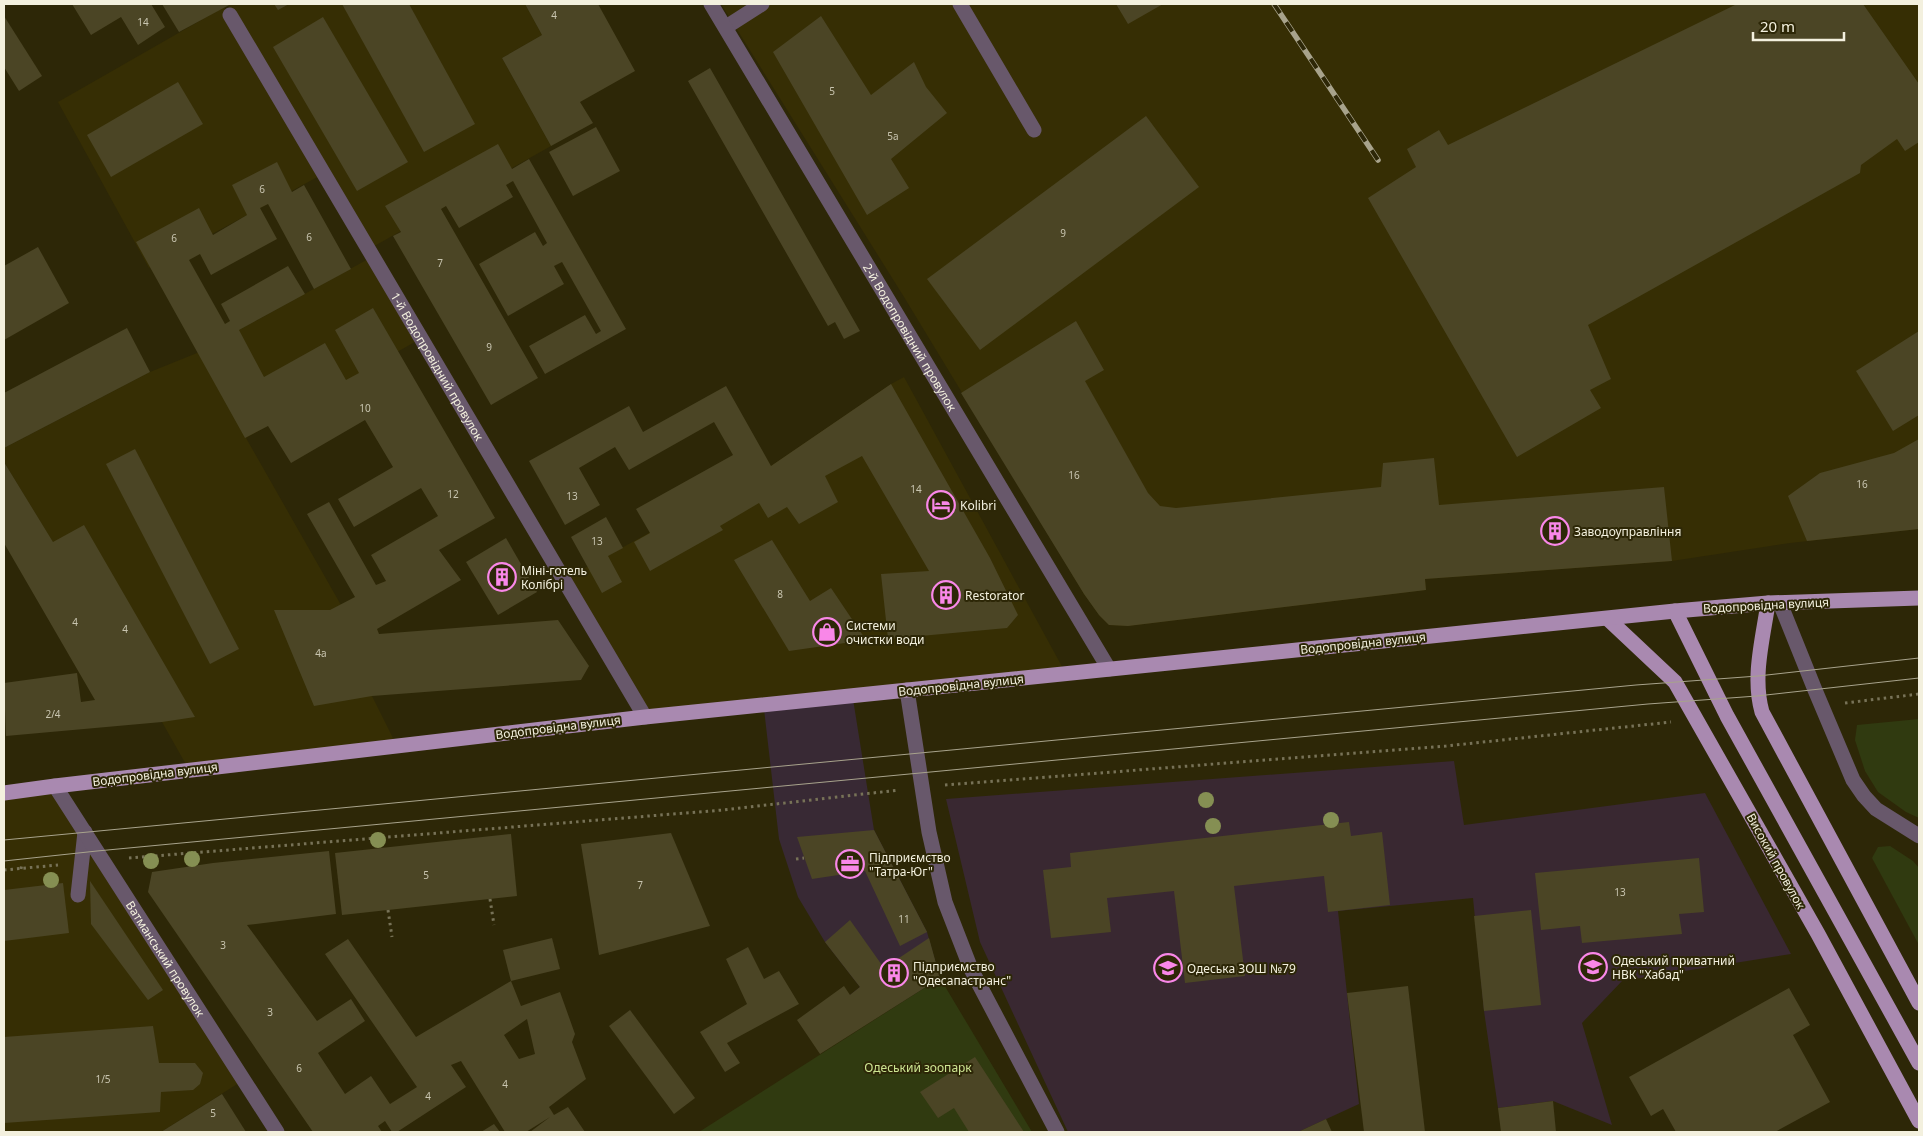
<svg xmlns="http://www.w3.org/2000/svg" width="1923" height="1136" font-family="'Noto Sans',sans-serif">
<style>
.commercial{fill:#382934}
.built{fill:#362e04}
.education{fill:#392831}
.green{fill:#303a10}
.building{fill:#4b4525;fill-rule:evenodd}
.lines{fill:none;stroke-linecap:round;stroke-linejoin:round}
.path{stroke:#777257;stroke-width:3;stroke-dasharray:2.5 4;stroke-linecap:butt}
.lane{stroke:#68586b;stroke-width:15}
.street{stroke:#68586b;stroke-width:15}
.primary{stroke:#a989b0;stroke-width:15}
.tram{stroke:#a8a38c;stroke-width:1}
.rail-casing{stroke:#a8a38c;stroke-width:5.5}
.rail{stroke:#2d2707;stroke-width:4;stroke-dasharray:11;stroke-linecap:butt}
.tree{fill:#858f53}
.labels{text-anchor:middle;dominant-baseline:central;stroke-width:4;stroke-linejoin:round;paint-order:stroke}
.number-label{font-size:10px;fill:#c9c5b0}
.street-label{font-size:12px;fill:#f3f0de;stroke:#2d2707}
.poi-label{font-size:12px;fill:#f3f0de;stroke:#2d2707;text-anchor:start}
.park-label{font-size:12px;fill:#cde492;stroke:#2d2707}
</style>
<rect width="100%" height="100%" fill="#2d2707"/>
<polygon class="commercial" points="853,699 874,830 927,932 940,978 871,1021 850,995 860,987 825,942 798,897 779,839 764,709"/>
<g class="built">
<polygon points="231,4 525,4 542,35 502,58 551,146 371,248 228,5"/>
<polygon points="721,4 1919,4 1919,529 1790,543 1672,561 1425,579 1426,590 1128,626 1109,625 1099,615 1084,594 904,297"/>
<polygon points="224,7 323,174 149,268 58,102"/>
<polygon points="370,258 420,339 246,438 341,605 372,696 396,744 188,768 162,722 4,462 4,448 150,372 197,353"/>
<polygon points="904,377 1065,672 644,714 565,579 771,466 891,384"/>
<polygon points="56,790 242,1081 161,1132 4,1132 4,795"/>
</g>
<polygon class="education" points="1454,761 1464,825 1705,793 1791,954 1622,981 1582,1023 1612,1125 1553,1101 1498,1108 1484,1011 1473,898 1338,911 1359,1104 1298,1132 1068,1132 980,942 946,799"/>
<g class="green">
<polygon points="1919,719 1919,818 1906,812 1878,792 1865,771 1855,740 1857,725"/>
<polygon points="1890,846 1913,861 1919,868 1919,945 1872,858 1878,847"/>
<polygon points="940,978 1032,1132 699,1132"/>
</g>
<g class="building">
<polygon points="72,4 151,4 165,27 138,45 121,17 91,35"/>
<polygon points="162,4 231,4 179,32"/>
<polygon points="274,4 289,4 278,10"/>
<polygon points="342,4 409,4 475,124 424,152"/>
<polygon points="525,4 598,4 635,71 580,102 593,123 551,146 502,58 542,35"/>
<polygon points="1116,4 1163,4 1128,24"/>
<polygon points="1737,4 1863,4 1919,84 1919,142 1905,151 1897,139 1861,165 1860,173 1588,325 1611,379 1590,390 1601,408 1517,457 1368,198 1416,167 1407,149 1439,130 1448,145"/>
<polygon points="4,16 42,76 19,91 4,67"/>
<polygon points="821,16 871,95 914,62 926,87 947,113 891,159 909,188 867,215 773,52"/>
<polygon points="323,17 408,162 357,191 273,47"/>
<polygon points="710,68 860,331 844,339 835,322 828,326 688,81"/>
<polygon points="178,82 203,124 111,177 87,135"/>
<polygon points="1146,116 1199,187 980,350 927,279"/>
<polygon points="596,127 620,171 573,196 549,152"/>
<polygon points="498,144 512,169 529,159 626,329 545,374 529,346 585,315 596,334 601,331 562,262 554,266 564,284 508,316 479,264 535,232 543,246 547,243 513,181 506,185 513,197 459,228 446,206 441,209 538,378 491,405 393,236 401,232 385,206"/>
<polygon points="277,162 292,192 304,185 351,269 314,289 268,204 260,208 277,239 211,275 200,254 189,260 225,324 230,321 221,304 288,266 305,294 239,330 264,377 325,343 346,380 359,373 335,330 373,308 495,518 439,550 461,580 377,629 379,634 558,620 589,666 581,680 372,696 314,706 274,610 330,610 355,597 307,514 329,502 376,585 386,581 371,555 438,516 421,488 354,527 338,499 393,467 365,420 291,463 268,426 245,438 136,242 199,208 213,235 247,215 232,185"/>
<polygon points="38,247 69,303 4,340 4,266"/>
<polygon points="1076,321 1104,370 1085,381 1148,493 1160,506 1176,508 1381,487 1383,463 1434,458 1439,505 1664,487 1672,561 1425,579 1426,590 1128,626 1109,625 1099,615 1084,594 961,393"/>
<polygon points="127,328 150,372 4,448 4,393"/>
<polygon points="1919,331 1919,415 1893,431 1856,371"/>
<polygon points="891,384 990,558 1018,615 1007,628 888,639 881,574 929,571 862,456 825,476 838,502 799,524 787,507 768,518 759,503 720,526 723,530 650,571 634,542 650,533 636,509 733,455 714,422 629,470 615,447 579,468 600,505 565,525 529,461 629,406 643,432 726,386 771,466"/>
<polygon points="1919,439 1919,529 1807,541 1788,496 1820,473 1894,453"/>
<polygon points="135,449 239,649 210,664 106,464"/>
<polygon points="4,462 53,542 84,525 195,717 162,722 6,736 4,683 77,673 81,702 95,700 4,543"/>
<polygon points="606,517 623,548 608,556 622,582 602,593 571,537"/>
<polygon points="506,538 537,592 498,615 466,562"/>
<polygon points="772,540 810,601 831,588 866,640 789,651 734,560"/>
<polygon points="1349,822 1351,836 1382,832 1390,905 1328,912 1324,876 1234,886 1245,976 1185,983 1174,891 1107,898 1111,932 1051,938 1043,870 1071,867 1070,853"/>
<polygon points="874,830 927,932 900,946 865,871 812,879 797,837"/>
<polygon points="671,833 710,926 599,955 581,844"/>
<polygon points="511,834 517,896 342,915 335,853"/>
<path d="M 329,851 L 336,914 L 247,925 L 317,1021 L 351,999 L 365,1021 L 318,1053 L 345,1094 L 371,1076 L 390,1104 L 417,1087 L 325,954 L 348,939 L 416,1037 L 511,981 L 521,1006 L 560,992 L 575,1034 L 572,1042 L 586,1079 L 549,1107 L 554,1115 L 568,1107 L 585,1132 L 530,1132 L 550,1117 L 526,1132 L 505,1132 L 461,1061 L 451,1065 L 466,1087 L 397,1132 L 392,1132 L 385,1121 L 378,1126 L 382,1132 L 313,1132 L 148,892 L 152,872 L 213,863 ZM 527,1019 L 535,1054 L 519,1059 L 504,1035 Z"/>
<polygon points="1699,858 1704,912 1679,914 1682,934 1582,943 1580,926 1541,930 1535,873"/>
<polygon points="90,881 163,990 148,1000 91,924"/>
<polygon points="63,883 69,933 4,941 4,890"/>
<polygon points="1531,910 1541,1005 1484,1011 1474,916"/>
<polygon points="850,920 884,968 929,938 940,978 820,1054 797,1020 844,986 850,995 860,987 825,942"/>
<polygon points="552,938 560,969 511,981 503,950"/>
<polygon points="748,947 764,979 779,971 799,1004 727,1043 740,1063 725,1072 700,1032 747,1004 726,959"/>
<polygon points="1408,986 1425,1132 1364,1132 1347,993"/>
<polygon points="1789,988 1810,1025 1793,1035 1830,1102 1775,1132 1676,1132 1663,1109 1651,1116 1629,1077"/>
<polygon points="630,1010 695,1098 674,1114 609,1026"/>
<polygon points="153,1026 159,1063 195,1063 203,1073 200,1084 193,1090 161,1092 160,1112 4,1123 4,1037"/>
<polygon points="975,1057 1024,1132 969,1132 954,1108 938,1118 920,1092"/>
<polygon points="222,1094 246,1132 161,1132"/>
<polygon points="1553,1101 1556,1132 1501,1132 1498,1108"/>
<polygon points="1326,1119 1332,1132 1298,1132"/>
<polygon points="494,1124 500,1132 481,1132"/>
</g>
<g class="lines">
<g class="path">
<polyline points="1845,703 1919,694"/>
<polyline points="945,785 1446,746 1671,722"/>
<polyline points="129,858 723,810 899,790"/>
<polyline points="796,859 804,858"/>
<polyline points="21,869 22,863"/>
<polyline points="4,870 58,865"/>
<polyline points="490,899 494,925"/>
<polyline points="388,910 392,937"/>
</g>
<g class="lane">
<polyline points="960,4 1034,130"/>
<polyline points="726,27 762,4"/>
<polyline points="1780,603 1815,690 1853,780 1864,796 1876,809 1919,836"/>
<polyline points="907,690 929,832 945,902 971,969 1057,1132"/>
<polyline points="78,895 85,832"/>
</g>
<g class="street">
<path id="s1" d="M 711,4 L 1109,669"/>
<path id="s2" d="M 230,15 L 645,717"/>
<path id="s3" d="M 55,786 L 277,1132"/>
</g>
<g class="primary">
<path d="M 1768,603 C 1763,638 1752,677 1762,712 L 1919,1003"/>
<polyline points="1675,611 1727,716 1919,1063"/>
<polyline points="1608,619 1675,682 1818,934 1919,1121"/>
<polyline points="4,793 55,786 645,717 1675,611 1768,603 1919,598"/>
</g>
<g class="tram">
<polyline points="4,840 1636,685 1758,676 1919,658"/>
<polyline points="4,861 97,851 1648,704 1757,696 1919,678"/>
</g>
<defs>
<polyline id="rail" points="1274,4 1378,160"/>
</defs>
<use href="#rail" class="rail-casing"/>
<use href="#rail" class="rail"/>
</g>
<g class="tree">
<circle cx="1206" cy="800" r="8"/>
<circle cx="1331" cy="820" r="8"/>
<circle cx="1213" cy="826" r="8"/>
<circle cx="378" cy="840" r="8"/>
<circle cx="192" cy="859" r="8"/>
<circle cx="151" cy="861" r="8"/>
<circle cx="51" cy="880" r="8"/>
</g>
<defs>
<symbol id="hotel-ring" viewBox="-11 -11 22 22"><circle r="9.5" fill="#2d2707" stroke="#f987e8" stroke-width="1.5"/><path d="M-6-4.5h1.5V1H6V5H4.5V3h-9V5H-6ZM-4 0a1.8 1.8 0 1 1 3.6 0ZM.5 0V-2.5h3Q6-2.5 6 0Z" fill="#f987e8"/></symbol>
<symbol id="building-ring" viewBox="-11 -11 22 22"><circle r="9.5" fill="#2d2707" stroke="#f987e8" stroke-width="1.5"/><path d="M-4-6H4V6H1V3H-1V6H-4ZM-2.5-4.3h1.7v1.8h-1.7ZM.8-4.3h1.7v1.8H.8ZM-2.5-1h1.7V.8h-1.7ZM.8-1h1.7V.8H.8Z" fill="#f987e8"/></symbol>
<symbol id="shop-ring" viewBox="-11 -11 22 22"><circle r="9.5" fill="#2d2707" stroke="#f987e8" stroke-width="1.5"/><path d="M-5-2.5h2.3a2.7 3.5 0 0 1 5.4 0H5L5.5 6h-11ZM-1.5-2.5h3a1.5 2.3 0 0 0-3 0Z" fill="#f987e8"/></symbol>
<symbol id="office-ring" viewBox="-11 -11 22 22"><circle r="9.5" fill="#2d2707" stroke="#f987e8" stroke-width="1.5"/><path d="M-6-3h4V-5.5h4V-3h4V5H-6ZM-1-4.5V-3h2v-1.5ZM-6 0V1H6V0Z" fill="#f987e8"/></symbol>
<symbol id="school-ring" viewBox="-11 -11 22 22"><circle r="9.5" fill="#2d2707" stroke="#f987e8" stroke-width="1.5"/><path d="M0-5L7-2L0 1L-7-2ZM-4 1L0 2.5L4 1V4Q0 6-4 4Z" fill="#f987e8"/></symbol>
</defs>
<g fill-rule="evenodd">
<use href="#hotel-ring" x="925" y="489" width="32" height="32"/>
<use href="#building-ring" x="1539" y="515" width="32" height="32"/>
<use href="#building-ring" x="486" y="561" width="32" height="32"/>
<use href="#building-ring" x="930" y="579" width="32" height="32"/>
<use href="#shop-ring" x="811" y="616" width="32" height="32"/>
<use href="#office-ring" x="834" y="848" width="32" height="32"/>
<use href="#school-ring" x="1577" y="951" width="32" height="32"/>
<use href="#school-ring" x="1152" y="952" width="32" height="32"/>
<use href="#building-ring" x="878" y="957" width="32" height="32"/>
</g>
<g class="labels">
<g class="number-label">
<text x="554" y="15">4</text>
<text x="143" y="22">14</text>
<text x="832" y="91">5</text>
<text x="893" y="136">5а</text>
<text x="262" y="189">6</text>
<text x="1063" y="233">9</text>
<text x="309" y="237">6</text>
<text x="174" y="238">6</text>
<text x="440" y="263">7</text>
<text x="489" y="347">9</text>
<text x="365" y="408">10</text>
<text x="1074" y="475">16</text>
<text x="1862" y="484">16</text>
<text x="916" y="489">14</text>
<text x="453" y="494">12</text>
<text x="572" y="496">13</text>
<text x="597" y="541">13</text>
<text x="780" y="594">8</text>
<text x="75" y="622">4</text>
<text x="125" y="629">4</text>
<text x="321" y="653">4а</text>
<text x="53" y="714">2/4</text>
<text x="426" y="875">5</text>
<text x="640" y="885">7</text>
<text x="1620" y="892">13</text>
<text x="904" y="919">11</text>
<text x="223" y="945">3</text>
<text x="270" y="1012">3</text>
<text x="299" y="1068">6</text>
<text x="103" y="1079">1/5</text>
<text x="505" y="1084">4</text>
<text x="428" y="1096">4</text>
<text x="213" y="1113">5</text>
</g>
<g class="street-label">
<text stroke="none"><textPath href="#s1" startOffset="388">2-й Водопровідний провулок</textPath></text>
<text stroke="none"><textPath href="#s2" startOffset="408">1-й Водопровідний провулок</textPath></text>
<text transform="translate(1766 605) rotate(-3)">Водопровідна вулиця</text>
<text transform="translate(1363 643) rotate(-6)">Водопровідна вулиця</text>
<text transform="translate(961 685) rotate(-6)">Водопровідна вулиця</text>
<text transform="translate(558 727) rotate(-7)">Водопровідна вулиця</text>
<text transform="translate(155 774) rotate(-7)">Водопровідна вулиця</text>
<text transform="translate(1776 861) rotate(61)">Високий провулок</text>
<text stroke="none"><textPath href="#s3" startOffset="205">Ватманський провулок</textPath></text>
</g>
<g class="poi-label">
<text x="960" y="505">Kolibri</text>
<text x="1574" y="531">Заводоуправління</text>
<text x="521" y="570">Міні-готель<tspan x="521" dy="14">Колібрі</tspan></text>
<text x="965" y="595">Restorator</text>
<text x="846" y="625">Системи<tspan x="846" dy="14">очистки води</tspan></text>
<text x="869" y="857">Підприємство<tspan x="869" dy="14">"Татра-Юг"</tspan></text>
<text x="1612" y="960">Одеський приватний<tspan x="1612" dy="14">НВК "Хабад"</tspan></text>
<text x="913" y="966">Підприємство<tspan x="913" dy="14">"Одесапастранс"</tspan></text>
<text x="1187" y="968">Одеська ЗОШ №79</text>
</g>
<g class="park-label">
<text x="918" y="1067">Одеський зоопарк</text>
</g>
</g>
<rect width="1923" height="1136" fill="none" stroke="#f3f0de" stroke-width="10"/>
<path d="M1753 32v8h91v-8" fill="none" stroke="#f3f0de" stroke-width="2.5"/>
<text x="1760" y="32" font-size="15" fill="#f3f0de" stroke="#2d2707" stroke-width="4" paint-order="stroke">20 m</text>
</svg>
